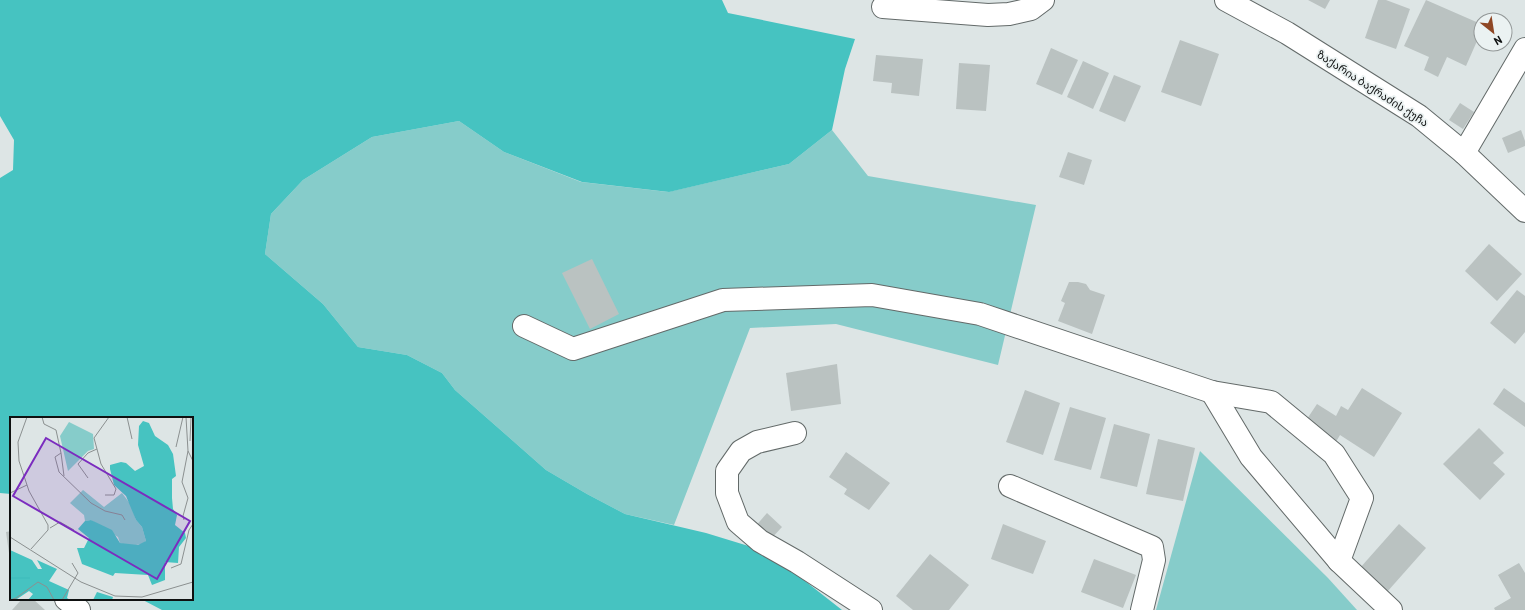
<svg xmlns="http://www.w3.org/2000/svg" width="1525" height="610" font-family="Barlow,'Noto Sans Georgian',sans-serif">
<style>
.green{fill:#86ccca}
.forest{fill:#46c3c1}
.building{fill:#bac2c1}
.lines{fill:none;stroke-linecap:round;stroke-linejoin:round}
.minor-casing{stroke:#636a69;stroke-width:24}
.minor{stroke:#fff;stroke-width:22}
.labels{text-anchor:middle;dominant-baseline:central;stroke-width:3.5;stroke-linejoin:round;paint-order:stroke}
.street-label{font-size:11px;fill:#0f1111;stroke:#ebf2f2}
.inset-river{fill:none;stroke:#41bfbe;stroke-width:2}
.inset-road{fill:none;stroke:#8b9090;stroke-width:1}
.view{fill:#7b2cbf;fill-opacity:0.15;stroke:#7b2cbf;stroke-width:2}
.inset-edge{fill:none;stroke:#0f1111;stroke-width:2}
</style>
<rect width="100%" height="100%" fill="#dde5e5"/>
<g class="green">
<polygon points="459,121 504,152 581,182 668,192 789,164 832,130 868,176 1036,205 998,365 836,324 750,328 674,525 625,514 587,494 546,470 455,390 442,373 407,355 358,347 323,304 265,254 271,214 303,180 372,137"/>
<polygon points="1200,451 1328,578 1357,610 1156,610"/>
</g>
<polygon class="forest" points="0,0 722,0 728,13 855,39 845,69 832,130 789,164 669,192 582,182 504,152 459,121 372,137 303,180 271,214 265,254 323,304 358,347 407,355 442,373 455,390 546,470 587,494 625,514 706,533 768,552 842,610 162,610 141,599 192,599 192,418 11,418 11,494 0,493 0,178 13,170 14,140 0,116"/>
<g class="building">
<polygon points="1308,0 1330,0 1325,9"/>
<polygon points="1378,0 1386,0 1410,9 1396,49 1365,38"/>
<polygon points="1426,0 1481,24 1481,32 1466,66 1447,57 1438,77 1424,70 1429,57 1404,46"/>
<polygon points="1180,40 1219,54 1201,106 1161,92"/>
<polygon points="1051,48 1078,60 1062,95 1036,84"/>
<polygon points="876,55 923,59 919,96 891,93 892,83 873,81"/>
<polygon points="1083,61 1109,73 1093,109 1067,97"/>
<polygon points="959,63 990,65 986,111 956,109"/>
<polygon points="1114,75 1141,86 1125,122 1099,111"/>
<polygon points="1460,103 1474,112 1463,129 1449,120"/>
<polygon points="1521,130 1525,141 1525,146 1508,153 1502,138"/>
<polygon points="1068,152 1092,160 1084,185 1059,177"/>
<polygon points="1489,244 1522,274 1497,301 1465,271"/>
<polygon points="592,259 619,314 590,329 562,273"/>
<polygon points="1069,282 1078,282 1086,284 1090,290 1105,295 1092,334 1058,321 1065,303 1061,301"/>
<polygon points="1517,290 1525,296 1525,332 1515,344 1490,323"/>
<polygon points="837,364 841,404 791,411 786,373"/>
<polygon points="1362,388 1402,413 1374,457 1340,435 1334,445 1303,425 1317,404 1336,416 1341,406 1348,410"/>
<polygon points="1504,388 1525,403 1525,427 1493,404"/>
<polygon points="1025,390 1060,403 1043,455 1006,442"/>
<polygon points="1070,407 1106,418 1091,470 1054,460"/>
<polygon points="1114,424 1150,434 1137,487 1100,478"/>
<polygon points="1479,428 1504,453 1493,463 1505,474 1480,500 1443,464"/>
<polygon points="1158,439 1195,448 1183,501 1146,494"/>
<polygon points="846,452 890,483 869,510 844,494 847,489 829,477"/>
<polygon points="767,513 782,527 769,541 754,528"/>
<polygon points="1003,524 1046,541 1033,574 991,559"/>
<polygon points="1399,524 1426,548 1387,592 1360,568"/>
<polygon points="11,531 11,553 9,553 6,532"/>
<polygon points="930,554 969,585 949,610 913,610 896,596"/>
<polygon points="1094,559 1136,575 1123,608 1081,592"/>
<polygon points="1519,563 1525,573 1525,610 1495,610 1494,608 1511,598 1498,575"/>
<polygon points="22,599 33,599 45,610 12,610"/>
</g>
<g class="lines">
<defs>
<g id="minor">
<polyline points="1226,0 1287,33 1419,116 1464,153 1525,211"/>
<polyline points="883,7 988,15 1009,14 1031,9 1043,0"/>
<polyline points="1464,153 1525,49"/>
<polyline points="524,326 573,349 723,300 872,295 980,314 1212,392 1271,402 1334,454 1362,498 1339,561 1391,610"/>
<polyline points="1212,392 1251,457 1339,561"/>
<polyline points="795,433 757,442 741,451 727,471 727,493 738,522 760,541 797,562 871,610"/>
<polyline points="1010,486 1152,547 1154,560 1142,610"/>
<polyline points="66,599 79,610"/>
</g>
</defs>
<use href="#minor" class="minor-casing"/>
<use href="#minor" class="minor"/>
</g>
<g class="labels">
<g class="street-label">
<text transform="translate(1373 88) rotate(33)">ზაქარია ბაქრაძის ქუჩა</text>
</g>
</g>
<g transform="translate(10 417)">
<rect width="183" height="183" fill="#dde5e5"/>
<path d="M 59,5 L 83,17 L 84,32 L 78,34 L 58,54 L 50,19 ZM 73,73 L 94,90 L 112,76 L 121,88 L 126,103 L 132,110 L 136,124 L 133,127 L 119,129 L 110,126 L 108,120 L 81,103 L 75,104 L 74,98 L 60,86 Z" fill="#86ccca"/>
<path d="M 133,4 L 139,6 L 145,19 L 158,28 L 163,37 L 166,59 L 162,62 L 162,81 L 163,92 L 167,98 L 165,108 L 175,116 L 176,121 L 169,130 L 168,146 L 155,145 L 155,163 L 142,168 L 138,158 L 105,156 L 103,159 L 72,147 L 67,131 L 74,131 L 79,121 L 68,112 L 75,104 L 81,103 L 102,113 L 110,126 L 128,128 L 136,124 L 132,110 L 126,103 L 116,79 L 104,68 L 100,52 L 100,48 L 111,45 L 116,46 L 125,54 L 134,49 L 128,28 L 129,9 ZM 0,133 L 22,143 L 28,152 L 32,152 L 27,143 L 47,152 L 39,164 L 59,173 L 57,181 L 60,183 L 18,183 L 23,177 L 19,174 L 7,182 L 0,183 ZM 87,175 L 103,180 L 102,183 L 83,183 Z" fill="#46c3c1"/>
<path class="inset-river" d="M 0,161 L 20,161"/>
<path class="inset-road" d="M 17,0 L 8,25 L 9,44 L 19,74 L 38,108 L 38,113 L 21,132M 32,0 L 34,7 L 46,13 L 51,36 L 45,40 L 49,55 L 81,86 L 95,94 L 112,98 L 115,103M 117,0 L 122,22M 176,0 L 178,34 L 183,44M 180,24 L 181,0M 166,30 L 173,0M 51,36 L 54,59M 78,61 L 68,47 L 78,36 L 87,32M 0,76 L 17,68M 95,78 L 104,78 L 106,72 L 91,47 L 84,21 L 99,0M 174,103 L 173,99 L 178,81 L 172,65 L 178,34M 40,111 L 50,105 L 64,113M 0,120 L 71,165 L 105,179 L 132,180 L 183,165M 161,151 L 171,147 L 179,113 L 183,107M 0,183 L 6,181 L 28,165 L 37,170 L 44,183M 52,183 L 68,156 L 62,146"/>
<path class="view" d="M 36,21 L 180,104 L 147,162 L 3,79 Z"/>
<rect width="183" height="183" class="inset-edge"/>
</g>
<g transform="translate(1493 32) rotate(150)"><circle r="19" fill="#ebf2f2" stroke="#939898"/>
<path d="M0-3L7 15L0 10L-7 15Z" fill="#8f4725"/>
<text y="-6" font-size="11" font-weight="bold" text-anchor="middle" fill="#0f1111">N</text>
</g>
</svg>
